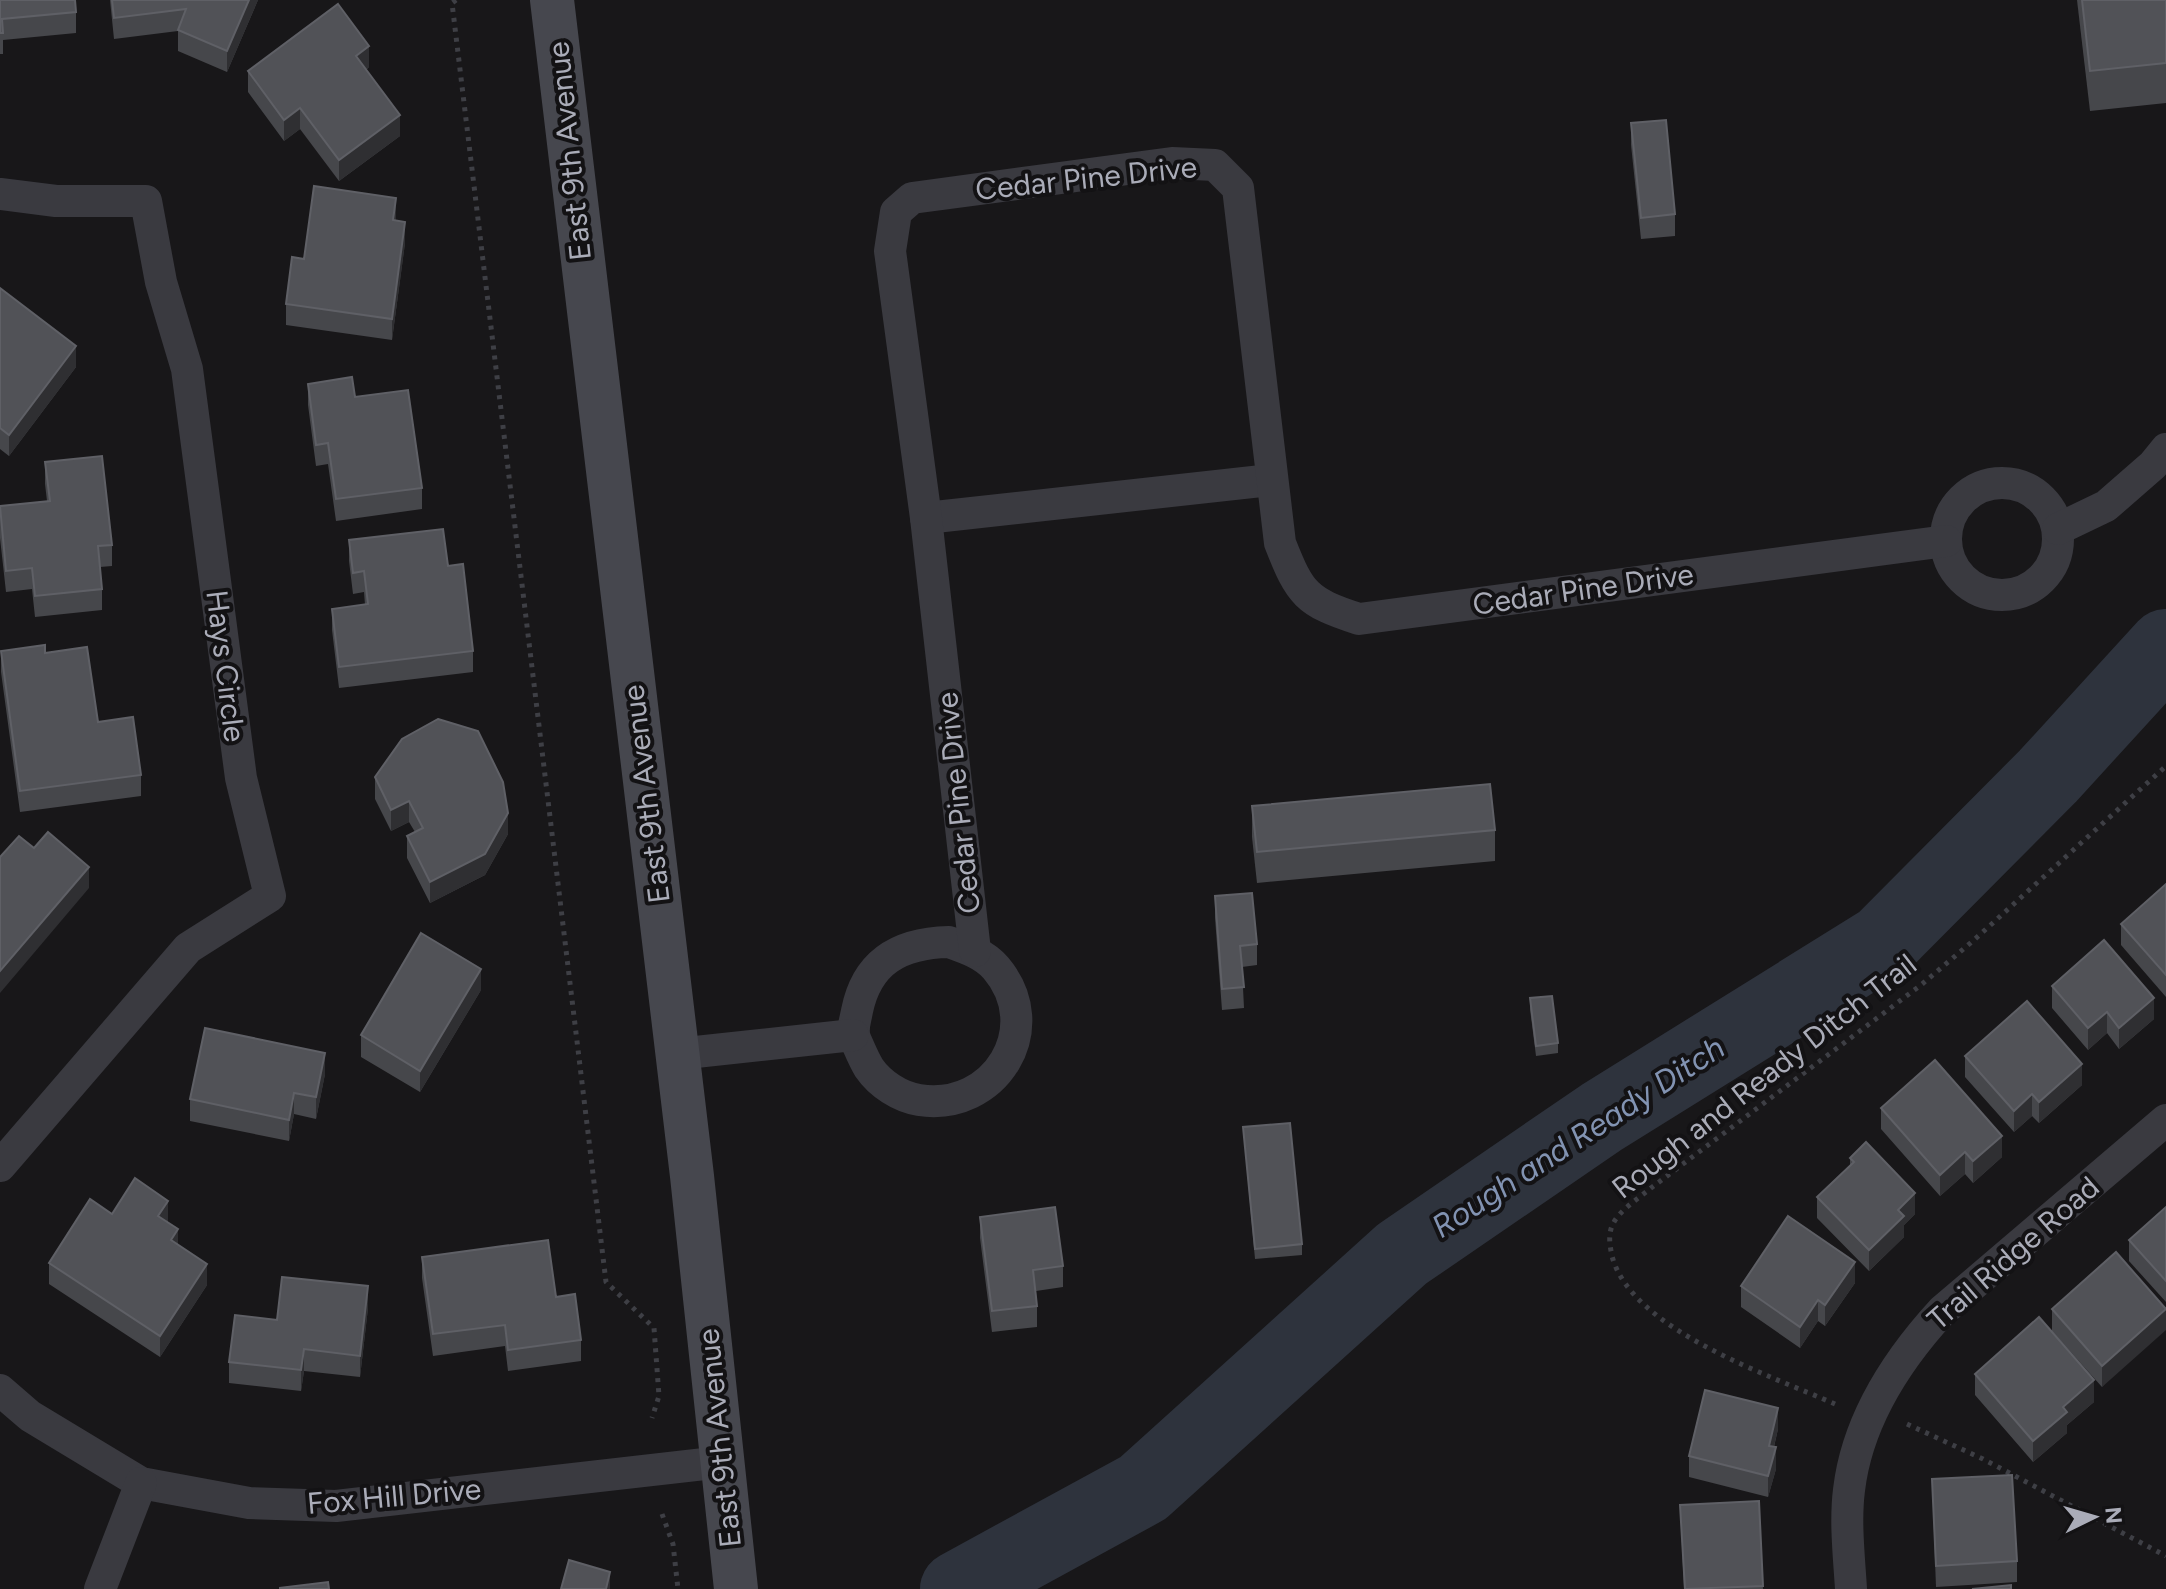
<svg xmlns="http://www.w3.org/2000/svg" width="2166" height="1589" font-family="Figtree,sans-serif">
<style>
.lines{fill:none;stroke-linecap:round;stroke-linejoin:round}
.river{stroke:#2e333d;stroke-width:76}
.path{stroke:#3e3f45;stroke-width:5;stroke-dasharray:4 6;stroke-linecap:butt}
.street{stroke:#3a3a40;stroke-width:32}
.secondary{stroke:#46474e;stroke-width:44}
.wall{fill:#46474b}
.shaded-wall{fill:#2f2f32}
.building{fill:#515257;stroke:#5f6066;stroke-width:2}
.labels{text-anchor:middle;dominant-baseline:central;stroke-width:8;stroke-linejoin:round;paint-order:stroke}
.street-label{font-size:30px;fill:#aaacb8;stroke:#131214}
.water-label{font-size:32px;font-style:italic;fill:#8293b2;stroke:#131214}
</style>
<rect width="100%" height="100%" fill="#181719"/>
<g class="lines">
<polyline class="river" points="958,1589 1143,1488 1402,1254 1602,1117 1883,942 2048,776 2166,647"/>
<g class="path">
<polyline points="456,0 452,3 606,1282 654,1328 659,1396 652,1418"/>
<path d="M 1835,1404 C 1772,1376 1631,1330 1612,1256 C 1610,1246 1608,1236 1612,1226 C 1618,1211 1638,1199 1651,1188 L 1921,985 L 1974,940 L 2166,766"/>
<polyline points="1907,1424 1983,1459 2166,1556"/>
<polyline points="662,1514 673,1544 678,1589"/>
</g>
<g class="street">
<polyline points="0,194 56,201 146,201 161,282 187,369 241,778 270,896 188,948 0,1166"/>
<circle cx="2002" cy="539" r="56"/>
<polyline points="926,518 1271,480"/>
<polyline points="2058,529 2106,506 2153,465 2166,449"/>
<path d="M 949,942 C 966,948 984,954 996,968 C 1047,1028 995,1112 919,1100 C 900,1097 880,1084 869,1068 C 864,1060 860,1050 856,1041 C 851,1031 855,1022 857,1011 C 867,961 900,943 949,942 Z"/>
<path d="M 975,951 L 926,518 L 890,251 L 896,212 L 912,198 L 1172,163 L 1215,165 L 1238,188 L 1280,543 C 1300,594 1306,602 1359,619 L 1946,541"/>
<polyline points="677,1054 853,1035"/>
<polyline points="0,1390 30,1416 141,1483 249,1503 336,1506 722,1462"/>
<polyline points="100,1589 141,1483"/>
<path d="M 1851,1589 C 1849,1556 1845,1522 1849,1490 C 1857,1422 1897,1360 1942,1311 L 2166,1120"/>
</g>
<polyline class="secondary" points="552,0 692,1176 736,1589"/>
</g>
<g class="wall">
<polygon points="0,0 76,12 76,33 3,40 3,54 0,54"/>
<polygon points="110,0 258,0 227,72 178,51 178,31 114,39"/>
<polygon points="2077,0 2166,0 2166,103 2090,111"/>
<polygon points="369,67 366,70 400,136 339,181 300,129 284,141 248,92 248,71"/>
<polygon points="1631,123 1675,214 1675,236 1641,239 1631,145"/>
<polygon points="396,221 405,243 392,340 286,325 286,304 304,259"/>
<polygon points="0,288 76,367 9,456 0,449"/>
<polygon points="308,384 355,397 422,488 422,509 336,521 328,464 316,466 308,405"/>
<polygon points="45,462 112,545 112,566 100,567 102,589 102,610 35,617 32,589 6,592 0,538 0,506 47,501 45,484"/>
<polygon points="349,540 448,566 473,651 473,672 339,688 332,630 332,609 365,605 364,592 353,594 349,561"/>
<polygon points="1,651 45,653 98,722 141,775 141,796 20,812 1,672"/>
<polygon points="375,777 508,834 485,875 430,903 407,858 407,836 415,832 409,822 391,831 375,799"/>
<polygon points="1252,806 1495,830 1495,861 1257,883 1252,837"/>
<polygon points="2166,884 2166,997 2121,945 2121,924"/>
<polygon points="1215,896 1257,944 1257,965 1242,967 1244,1008 1222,1010 1215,918"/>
<polygon points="2052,986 2154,1019 2119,1049 2107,1033 2088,1050 2052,1008"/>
<polygon points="481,990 420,1092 361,1057 361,1035"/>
<polygon points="1530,998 1558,1043 1558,1053 1536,1056 1530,1009"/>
<polygon points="1965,1056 2082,1085 2039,1123 2032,1116 2014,1132 1965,1077"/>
<polygon points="325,1074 316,1119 294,1114 289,1141 190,1121 190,1099"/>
<polygon points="1881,1108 2002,1157 1973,1183 1965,1174 1940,1196 1881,1129"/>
<polygon points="1243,1127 1302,1244 1302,1255 1255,1259"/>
<polygon points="1850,1158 1915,1214 1904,1225 1904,1237 1869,1271 1817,1218 1817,1197 1850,1165"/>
<polygon points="2166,1207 2166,1302 2129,1261 2129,1240"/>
<polygon points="112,1214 168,1222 178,1245 207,1285 160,1357 49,1284 49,1263"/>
<polygon points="980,1217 1063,1266 1063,1287 1036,1291 1037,1306 1037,1327 992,1332 980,1238"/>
<polygon points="422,1257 556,1297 581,1340 581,1361 508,1371 505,1346 433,1356 422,1278"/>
<polygon points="1855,1283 1825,1326 1818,1321 1800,1348 1741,1307 1741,1286"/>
<polygon points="2166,1307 2102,1387 2052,1331 2052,1309"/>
<polygon points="368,1308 360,1377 304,1371 301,1391 229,1383 229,1362 277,1320"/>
<polygon points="1975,1374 2094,1402 2067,1425 2067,1433 2033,1462 1975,1395"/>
<polygon points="1778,1429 1774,1447 1776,1469 1768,1497 1689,1477 1689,1456"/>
<polygon points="1932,1479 2017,1561 2017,1582 1936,1587"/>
<polygon points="1759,1501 1763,1589 1684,1589 1680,1505"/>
</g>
<g class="shaded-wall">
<polygon points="249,0 258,0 227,72 227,51"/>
<polygon points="369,46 369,67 356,77 356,56"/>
<polygon points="300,108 300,129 284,141 284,120"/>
<polygon points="400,115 400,136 339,181 339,160"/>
<polygon points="396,198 396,219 393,242 393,220"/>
<polygon points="405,222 405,243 392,340 392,319"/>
<polygon points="76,346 76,367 9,456 9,435"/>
<polygon points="409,801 409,822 391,831 391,810"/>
<polygon points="508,813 508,834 485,875 430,903 430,882"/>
<polygon points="89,867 89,888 0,993 0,971"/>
<polygon points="481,969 481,990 420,1092 420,1071"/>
<polygon points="2154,998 2154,1019 2119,1049 2119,1028"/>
<polygon points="2107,1012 2107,1033 2088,1050 2088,1028"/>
<polygon points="325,1053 325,1074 316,1119 316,1097"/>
<polygon points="2082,1064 2082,1085 2039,1123 2039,1102"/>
<polygon points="294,1093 294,1114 289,1141 289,1120"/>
<polygon points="2032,1094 2032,1116 2014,1132 2014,1111"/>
<polygon points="2002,1136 2002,1157 1973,1183 1973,1161"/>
<polygon points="1965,1152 1965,1174 1940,1196 1940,1175"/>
<polygon points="1915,1193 1915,1214 1904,1225 1904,1237 1869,1271 1869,1250 1898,1210"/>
<polygon points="168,1201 168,1222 158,1237 158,1216"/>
<polygon points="178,1229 178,1251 171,1240"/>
<polygon points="1855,1262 1855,1283 1825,1326 1825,1305"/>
<polygon points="207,1264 207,1285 160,1357 160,1336"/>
<polygon points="368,1286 368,1308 360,1377 360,1356"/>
<polygon points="1818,1300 1818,1321 1800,1348 1800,1327"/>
<polygon points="2166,1309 2166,1330 2102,1387 2102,1366"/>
<polygon points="304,1349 304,1371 301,1391 301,1370"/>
<polygon points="2094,1380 2094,1402 2067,1425 2067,1433 2033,1462 2033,1441 2063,1407"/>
<polygon points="1778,1408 1778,1429 1769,1467 1769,1446"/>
<polygon points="1776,1447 1776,1469 1768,1497 1768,1476"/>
<polygon points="610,1572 610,1589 606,1589"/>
</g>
<g class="building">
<polygon points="0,0 75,0 76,12 2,19 3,33 0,33"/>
<polygon points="112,0 249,0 227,51 178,30 186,9 114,18"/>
<polygon points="2082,0 2166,0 2166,63 2090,71"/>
<polygon points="338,4 369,46 356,56 400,115 339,160 300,108 284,120 248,71"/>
<polygon points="1666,120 1675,214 1641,218 1631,123"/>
<polygon points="314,186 396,198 393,220 405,222 392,319 286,304 292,257 304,259"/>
<polygon points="0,288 76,346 9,435 0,428"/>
<polygon points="352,377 355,397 408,390 422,488 336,499 328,443 316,445 308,384"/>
<polygon points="102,456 112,545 98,546 102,589 35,596 32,568 6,571 0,506 50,501 45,462"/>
<polygon points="443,529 448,566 463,564 473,651 339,667 332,609 368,604 364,571 353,573 349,540"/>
<polygon points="45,645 45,653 87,647 98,722 133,717 141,775 20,791 1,651"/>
<polygon points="438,719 478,731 503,782 508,813 485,854 430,882 407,836 423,828 409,801 391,810 375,777 402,739"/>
<polygon points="1490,784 1495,830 1257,852 1252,806"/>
<polygon points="48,832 89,867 0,971 0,857 19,836 34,848"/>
<polygon points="2166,884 2166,975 2121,924"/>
<polygon points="1252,893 1257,944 1240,946 1244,987 1222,989 1215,896"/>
<polygon points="421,933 481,969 420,1071 361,1035"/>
<polygon points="2104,940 2154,998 2119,1028 2107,1012 2088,1028 2052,986"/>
<polygon points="1552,996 1558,1043 1536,1046 1530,998"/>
<polygon points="2027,1001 2082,1064 2039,1102 2032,1094 2014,1111 1965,1056"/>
<polygon points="205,1028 325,1053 316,1097 294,1093 289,1120 190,1099"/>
<polygon points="1935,1060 2002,1136 1973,1161 1965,1152 1940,1175 1881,1108"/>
<polygon points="1290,1123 1302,1244 1255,1249 1243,1127"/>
<polygon points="1866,1142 1915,1193 1898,1210 1904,1216 1869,1250 1817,1197 1854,1162 1850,1158"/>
<polygon points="135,1178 168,1201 158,1216 178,1229 171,1240 207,1264 160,1336 49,1263 90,1199 112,1214"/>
<polygon points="1055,1207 1063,1266 1033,1270 1037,1306 992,1311 980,1217"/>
<polygon points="2166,1207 2166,1281 2129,1240"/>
<polygon points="1788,1216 1855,1262 1825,1305 1818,1300 1800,1327 1741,1286"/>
<polygon points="548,1240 556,1297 575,1294 581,1340 508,1350 505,1325 433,1334 422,1257"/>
<polygon points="2116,1252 2166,1309 2102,1366 2052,1309"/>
<polygon points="282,1277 368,1286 360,1356 304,1349 301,1370 229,1362 235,1315 277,1320"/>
<polygon points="2039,1317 2094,1380 2063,1407 2067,1412 2033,1441 1975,1374"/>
<polygon points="1705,1390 1778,1408 1769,1446 1776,1447 1768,1476 1689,1456"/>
<polygon points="2012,1475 2017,1561 1936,1566 1932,1479"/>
<polygon points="1759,1501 1763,1586 1685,1589 1680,1505"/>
<polygon points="569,1560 610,1572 606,1589 561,1589"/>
<polygon points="328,1582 329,1589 280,1589 280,1588"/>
<polygon points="2011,1585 2011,1589 1972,1589"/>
</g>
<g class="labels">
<g class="street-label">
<text transform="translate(569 151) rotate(-96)">East 9th Avenue</text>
<text transform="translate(1086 178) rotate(-6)">Cedar Pine Drive</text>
<text transform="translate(1583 589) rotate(-8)">Cedar Pine Drive</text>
<text transform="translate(226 666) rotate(83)">Hays Circle</text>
<text transform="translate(646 794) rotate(-97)">East 9th Avenue</text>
<text transform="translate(958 803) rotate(-96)">Cedar Pine Drive</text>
<text transform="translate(1764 1076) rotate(-38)">Rough and Ready Ditch Trail</text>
<text transform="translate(2013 1253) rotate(-41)">Trail Ridge Road</text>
<text transform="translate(719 1438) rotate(-96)">East 9th Avenue</text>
<text transform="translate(394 1496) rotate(-5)">Fox Hill Drive</text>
</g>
<g class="water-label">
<text transform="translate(1578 1137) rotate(-33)">Rough and Ready Ditch</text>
</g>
</g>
<g transform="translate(2094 1517) rotate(85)" stroke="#131214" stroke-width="6" paint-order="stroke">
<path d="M0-6L14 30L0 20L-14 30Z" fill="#aaacb8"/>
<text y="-12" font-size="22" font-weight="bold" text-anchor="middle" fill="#aaacb8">N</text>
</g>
</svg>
